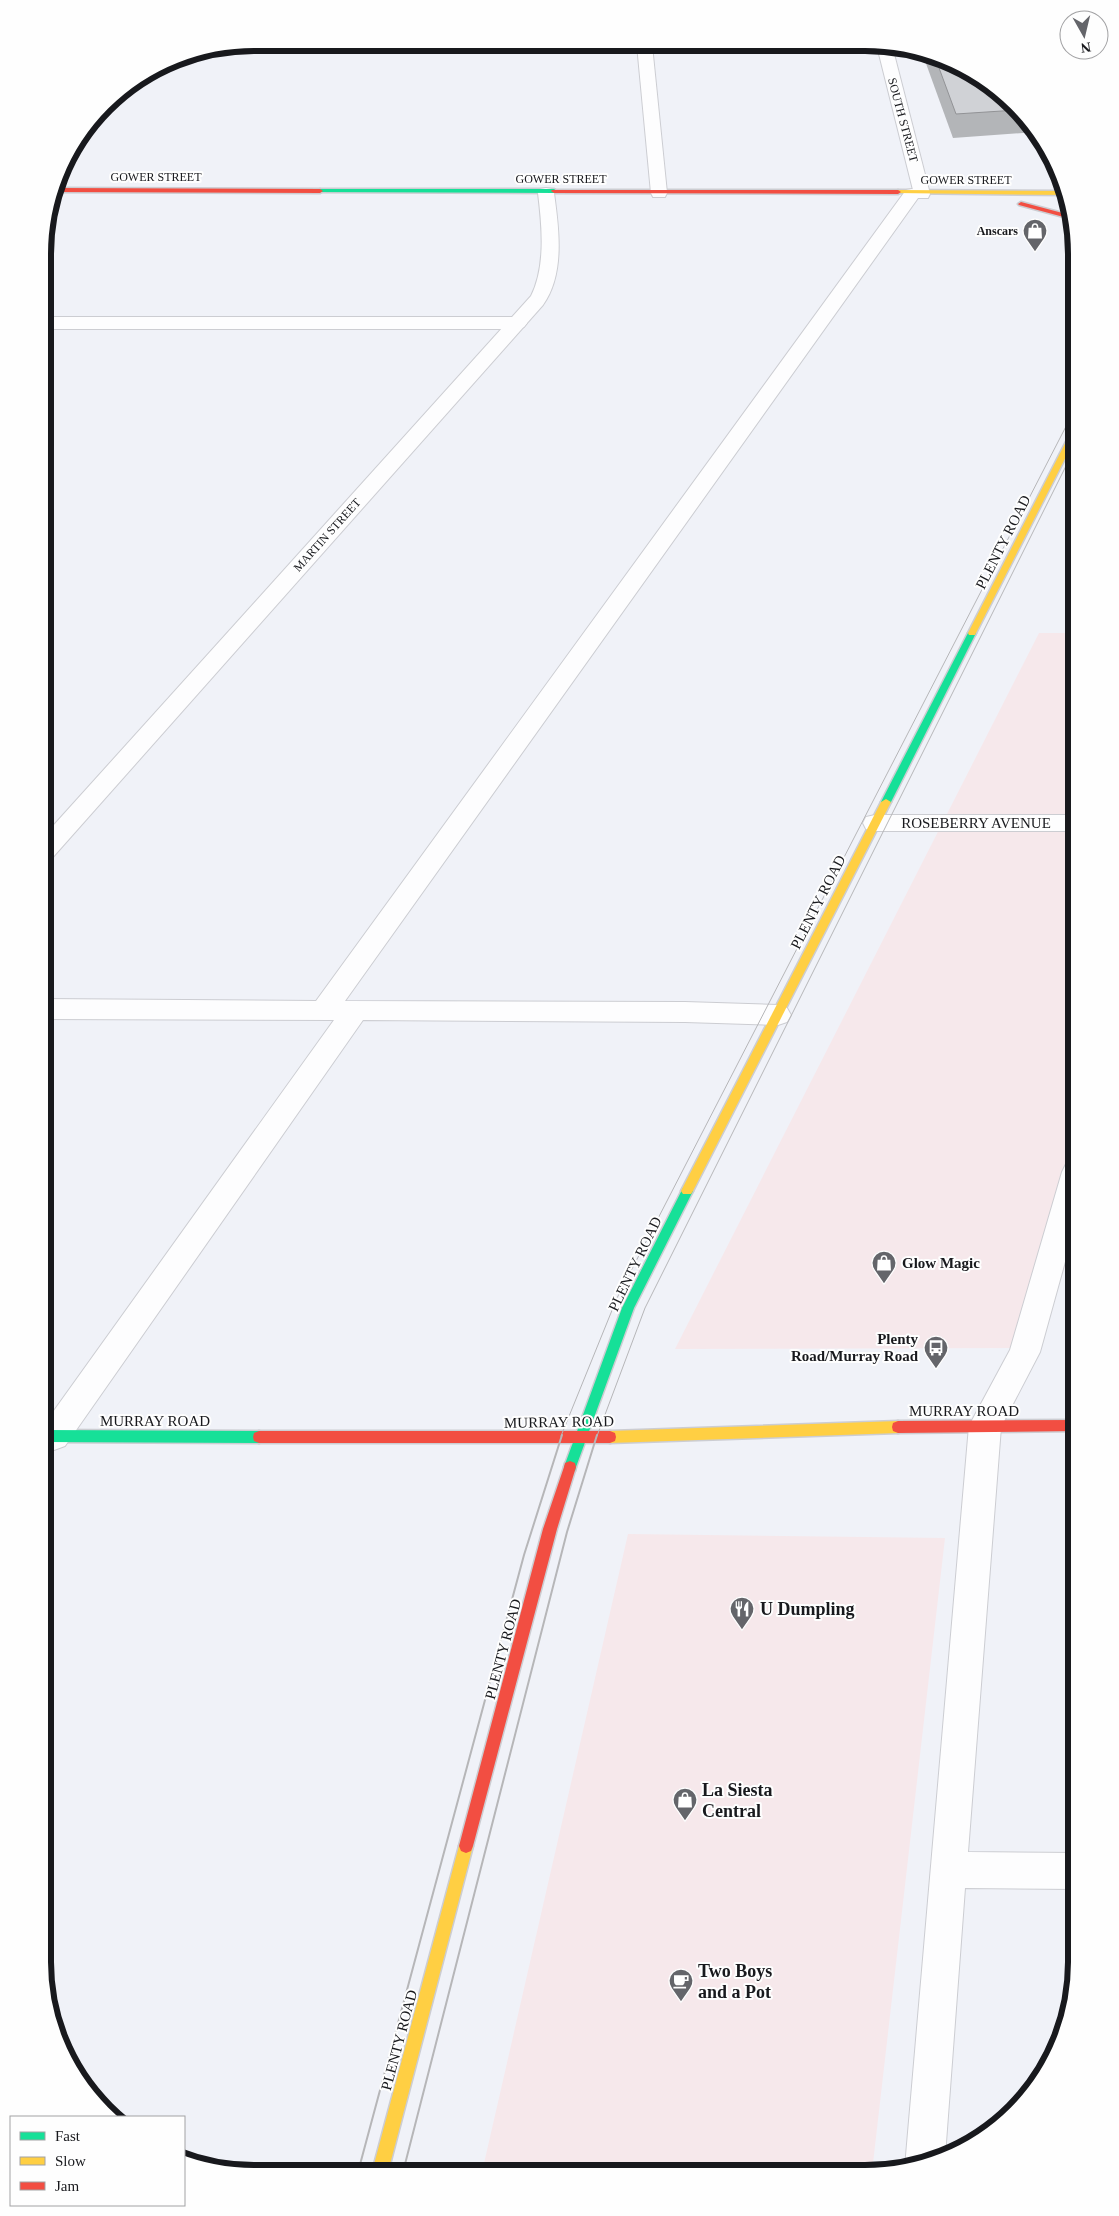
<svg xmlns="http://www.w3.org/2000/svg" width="1119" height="2216" font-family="'Times New Roman',serif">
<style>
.commercial{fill:#f6e8eb}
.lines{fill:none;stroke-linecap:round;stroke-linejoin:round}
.lane-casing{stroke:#cccdd2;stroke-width:2}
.street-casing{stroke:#cccdd2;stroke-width:2}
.fast-casing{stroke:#cccdd2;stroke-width:3}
.slow-casing{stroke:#cccdd2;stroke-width:3}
.jam-casing{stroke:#cccdd2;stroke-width:3}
.lane{fill:#fdfdfe;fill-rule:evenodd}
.street{fill:#fdfdfe;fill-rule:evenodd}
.fast{fill:#16e098;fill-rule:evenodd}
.slow{fill:#ffcf43;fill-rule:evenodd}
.jam{fill:#f24e42;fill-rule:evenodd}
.tram-far1{stroke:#b6b6b8;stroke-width:1}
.tram{stroke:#b6b6b8;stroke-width:2}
.wall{fill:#b3b5b8}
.building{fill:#d0d2d6;stroke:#929396}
.labels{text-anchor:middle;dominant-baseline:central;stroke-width:4;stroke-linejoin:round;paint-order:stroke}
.far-street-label{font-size:12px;fill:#18191d;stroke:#fefefe}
.far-poi-label{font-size:12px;font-weight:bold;fill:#18191d;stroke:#fefefe;text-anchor:end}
.street-label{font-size:15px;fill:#18191d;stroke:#fefefe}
.poi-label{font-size:15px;font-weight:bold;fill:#18191d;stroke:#fefefe;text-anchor:start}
.near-poi-label{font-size:18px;font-weight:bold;fill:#18191d;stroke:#fefefe;text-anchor:start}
.rim{fill:none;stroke:#18191d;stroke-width:6}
</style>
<rect width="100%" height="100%" fill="#f0f2f8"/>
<g class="commercial">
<polygon points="1039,633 1076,633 1076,1234 1038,1348 675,1349"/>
<polygon points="628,1534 945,1538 872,2172 482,2172"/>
</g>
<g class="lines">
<defs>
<g id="lane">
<polygon points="912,189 918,190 920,194 918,198 345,1001 685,1002 778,1005 787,1008 791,1015 787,1022 778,1025 685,1022 363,1020 65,1446 54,1450 43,1446 43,1426 334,1020 43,1019 43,999 316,1001 906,190"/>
<polygon points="44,317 518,317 524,319 527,323 524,327 518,329 44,329"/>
<polygon points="1076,1161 1076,1222 1040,1352 1001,1427 968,1852 1076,1853 1076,1889 965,1888 945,2156 932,2162 905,2167 969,1426 1010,1350 1062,1172 1066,1164"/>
</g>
<g id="street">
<polygon points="637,45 652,45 667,193 665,197 653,197 651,193"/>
<polygon points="877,46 892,46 930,194 928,198 916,198 914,194"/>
<path d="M 546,188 L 552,189 L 554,193 C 559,229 565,274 543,305 L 53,857 L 44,859 L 44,836 L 531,296 C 546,266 542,226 538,193 L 540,189 Z"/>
<polygon points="875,815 1076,815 1076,831 875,831 866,829 863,823 866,817"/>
</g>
<g id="fast">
<polygon points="320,189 554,189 557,191 554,193 318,192 318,190"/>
<polygon points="972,630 976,633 891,802 889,804 883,804 881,802 968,633"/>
<polygon points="687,1186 691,1188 693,1191 634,1308 576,1467 575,1471 570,1473 565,1471 564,1467 622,1308 683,1188"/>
<polygon points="43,1430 259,1431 264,1433 265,1437 264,1441 259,1443 43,1442"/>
</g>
<g id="slow">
<polygon points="898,190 1066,191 1067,195 896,193 896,191"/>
<polygon points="1073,428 1076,428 1076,437 976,633 975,635 969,635 968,633"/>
<polygon points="886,799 891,802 693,1191 691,1194 683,1194 681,1191 881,802"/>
<polygon points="898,1421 903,1423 904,1427 903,1431 898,1433 610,1443 605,1441 604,1437 605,1433 610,1431"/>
<polygon points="466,1839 471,1841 473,1846 388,2172 372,2172 459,1846 461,1841"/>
</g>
<g id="jam">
<polygon points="56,188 320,189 323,191 320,193 56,192"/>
<polygon points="552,190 898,190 901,192 898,194 554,193 551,191"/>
<polygon points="1021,202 1070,215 1071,219 1019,205 1018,204"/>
<polygon points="898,1421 1076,1420 1076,1431 898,1433 893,1431 892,1427 893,1423"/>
<polygon points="259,1431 610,1431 615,1433 616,1437 615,1441 610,1443 259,1443 254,1441 253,1437 254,1433"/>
<polygon points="570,1461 575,1463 576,1467 557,1529 473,1846 471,1851 466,1853 461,1851 459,1846 543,1529 564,1467 565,1463"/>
</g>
</defs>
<use href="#lane" class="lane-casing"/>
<use href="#street" class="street-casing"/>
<use href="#fast" class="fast-casing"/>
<use href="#slow" class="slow-casing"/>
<use href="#jam" class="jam-casing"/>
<use href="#lane" class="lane"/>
<use href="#street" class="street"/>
<use href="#fast" class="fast"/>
<use href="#slow" class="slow"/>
<use href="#jam" class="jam"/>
<g class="tram-far1">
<polyline points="561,1436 617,1298 1076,407"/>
<polyline points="597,1436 645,1308 1076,446"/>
</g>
<g class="tram">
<polyline points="358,2172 524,1555 562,1435"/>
<polyline points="403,2172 567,1532 597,1435"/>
</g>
</g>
<polygon class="wall" points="924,53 958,64 1004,95 1037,132 953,138 924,58"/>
<polygon class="building" points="935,57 958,64 1004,95 1017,110 956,114"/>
<defs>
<symbol id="shop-pin" viewBox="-11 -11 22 30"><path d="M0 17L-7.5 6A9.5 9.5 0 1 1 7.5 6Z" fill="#64656a" stroke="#fefefe"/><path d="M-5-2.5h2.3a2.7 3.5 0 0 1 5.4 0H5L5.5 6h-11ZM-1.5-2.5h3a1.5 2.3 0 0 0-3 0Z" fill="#fff"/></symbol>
<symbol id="bus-pin" viewBox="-11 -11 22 30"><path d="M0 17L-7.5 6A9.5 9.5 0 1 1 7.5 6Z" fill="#64656a" stroke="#fefefe"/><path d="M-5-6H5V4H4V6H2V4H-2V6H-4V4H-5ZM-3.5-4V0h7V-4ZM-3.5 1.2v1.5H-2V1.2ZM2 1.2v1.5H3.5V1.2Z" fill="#fff"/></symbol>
<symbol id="restaurant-pin" viewBox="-11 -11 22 30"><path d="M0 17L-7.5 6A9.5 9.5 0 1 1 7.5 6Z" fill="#64656a" stroke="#fefefe"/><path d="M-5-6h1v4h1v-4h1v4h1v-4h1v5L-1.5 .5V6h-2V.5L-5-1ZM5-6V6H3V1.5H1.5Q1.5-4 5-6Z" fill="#fff"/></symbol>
<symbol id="cafe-pin" viewBox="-11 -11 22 30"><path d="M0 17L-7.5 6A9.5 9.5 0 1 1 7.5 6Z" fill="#64656a" stroke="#fefefe"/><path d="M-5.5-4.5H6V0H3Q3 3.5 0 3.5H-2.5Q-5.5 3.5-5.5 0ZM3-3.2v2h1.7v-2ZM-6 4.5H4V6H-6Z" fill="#fff"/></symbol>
</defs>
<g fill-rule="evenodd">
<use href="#shop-pin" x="1021" y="217" width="28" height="38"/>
<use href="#shop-pin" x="870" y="1249" width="28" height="38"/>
<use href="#bus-pin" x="922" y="1334" width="28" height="38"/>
<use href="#restaurant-pin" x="728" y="1595" width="28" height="38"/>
<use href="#shop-pin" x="671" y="1786" width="28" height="38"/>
<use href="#cafe-pin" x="667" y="1967" width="28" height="38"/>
</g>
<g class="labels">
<g class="far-street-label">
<text transform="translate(903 120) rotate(75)">SOUTH STREET</text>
<text x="156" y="177">GOWER STREET</text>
<text x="561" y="179">GOWER STREET</text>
<text x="966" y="180">GOWER STREET</text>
<text transform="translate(327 535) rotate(-48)">MARTIN STREET</text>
</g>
<g class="far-poi-label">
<text x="1018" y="231">Anscars</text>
</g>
<g class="street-label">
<text transform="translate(1003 542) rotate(-63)">PLENTY ROAD</text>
<text x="976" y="823">ROSEBERRY AVENUE</text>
<text transform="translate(818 902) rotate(-63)">PLENTY ROAD</text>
<text transform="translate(635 1264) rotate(-64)">PLENTY ROAD</text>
<text x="964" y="1411">MURRAY ROAD</text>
<text x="155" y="1421">MURRAY ROAD</text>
<text transform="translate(559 1422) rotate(-1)">MURRAY ROAD</text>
<text transform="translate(503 1649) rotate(-75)">PLENTY ROAD</text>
<text transform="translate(399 2040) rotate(-75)">PLENTY ROAD</text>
</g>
<g class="poi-label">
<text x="902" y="1263">Glow Magic</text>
<text x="918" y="1339" text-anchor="end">Plenty<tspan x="918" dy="17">Road/Murray Road</tspan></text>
</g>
<g class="near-poi-label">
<text x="760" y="1609">U Dumpling</text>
<text x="702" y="1790">La Siesta<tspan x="702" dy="21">Central</tspan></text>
<text x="698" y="1971">Two Boys<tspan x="698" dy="21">and a Pot</tspan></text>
</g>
</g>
<path d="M0 0H1119V2216H0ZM254 51H865A203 203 0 0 1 1068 254V1962A203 203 0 0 1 865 2165H254A203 203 0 0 1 51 1962V254A203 203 0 0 1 254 51Z" fill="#fefefe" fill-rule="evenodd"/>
<path class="rim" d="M254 51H865A203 203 0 0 1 1068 254V1962A203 203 0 0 1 865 2165H254A203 203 0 0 1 51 1962V254A203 203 0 0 1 254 51Z"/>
<rect x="10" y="2116" width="175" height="90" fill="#fefefe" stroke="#a2a2a4"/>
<rect x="20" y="2132" width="25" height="8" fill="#16e098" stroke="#a2a2a4"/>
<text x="55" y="2141" font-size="15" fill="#18191d">Fast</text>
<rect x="20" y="2157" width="25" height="8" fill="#ffcf43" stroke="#a2a2a4"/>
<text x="55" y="2166" font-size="15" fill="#18191d">Slow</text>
<rect x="20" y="2182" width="25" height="8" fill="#f24e42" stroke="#a2a2a4"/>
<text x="55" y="2191" font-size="15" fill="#18191d">Jam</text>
<g transform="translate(1084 35) rotate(172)"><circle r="24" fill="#fefefe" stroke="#a2a2a4"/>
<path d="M0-4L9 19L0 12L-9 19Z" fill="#64656a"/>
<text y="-8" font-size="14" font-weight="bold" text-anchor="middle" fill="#18191d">N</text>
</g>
</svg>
